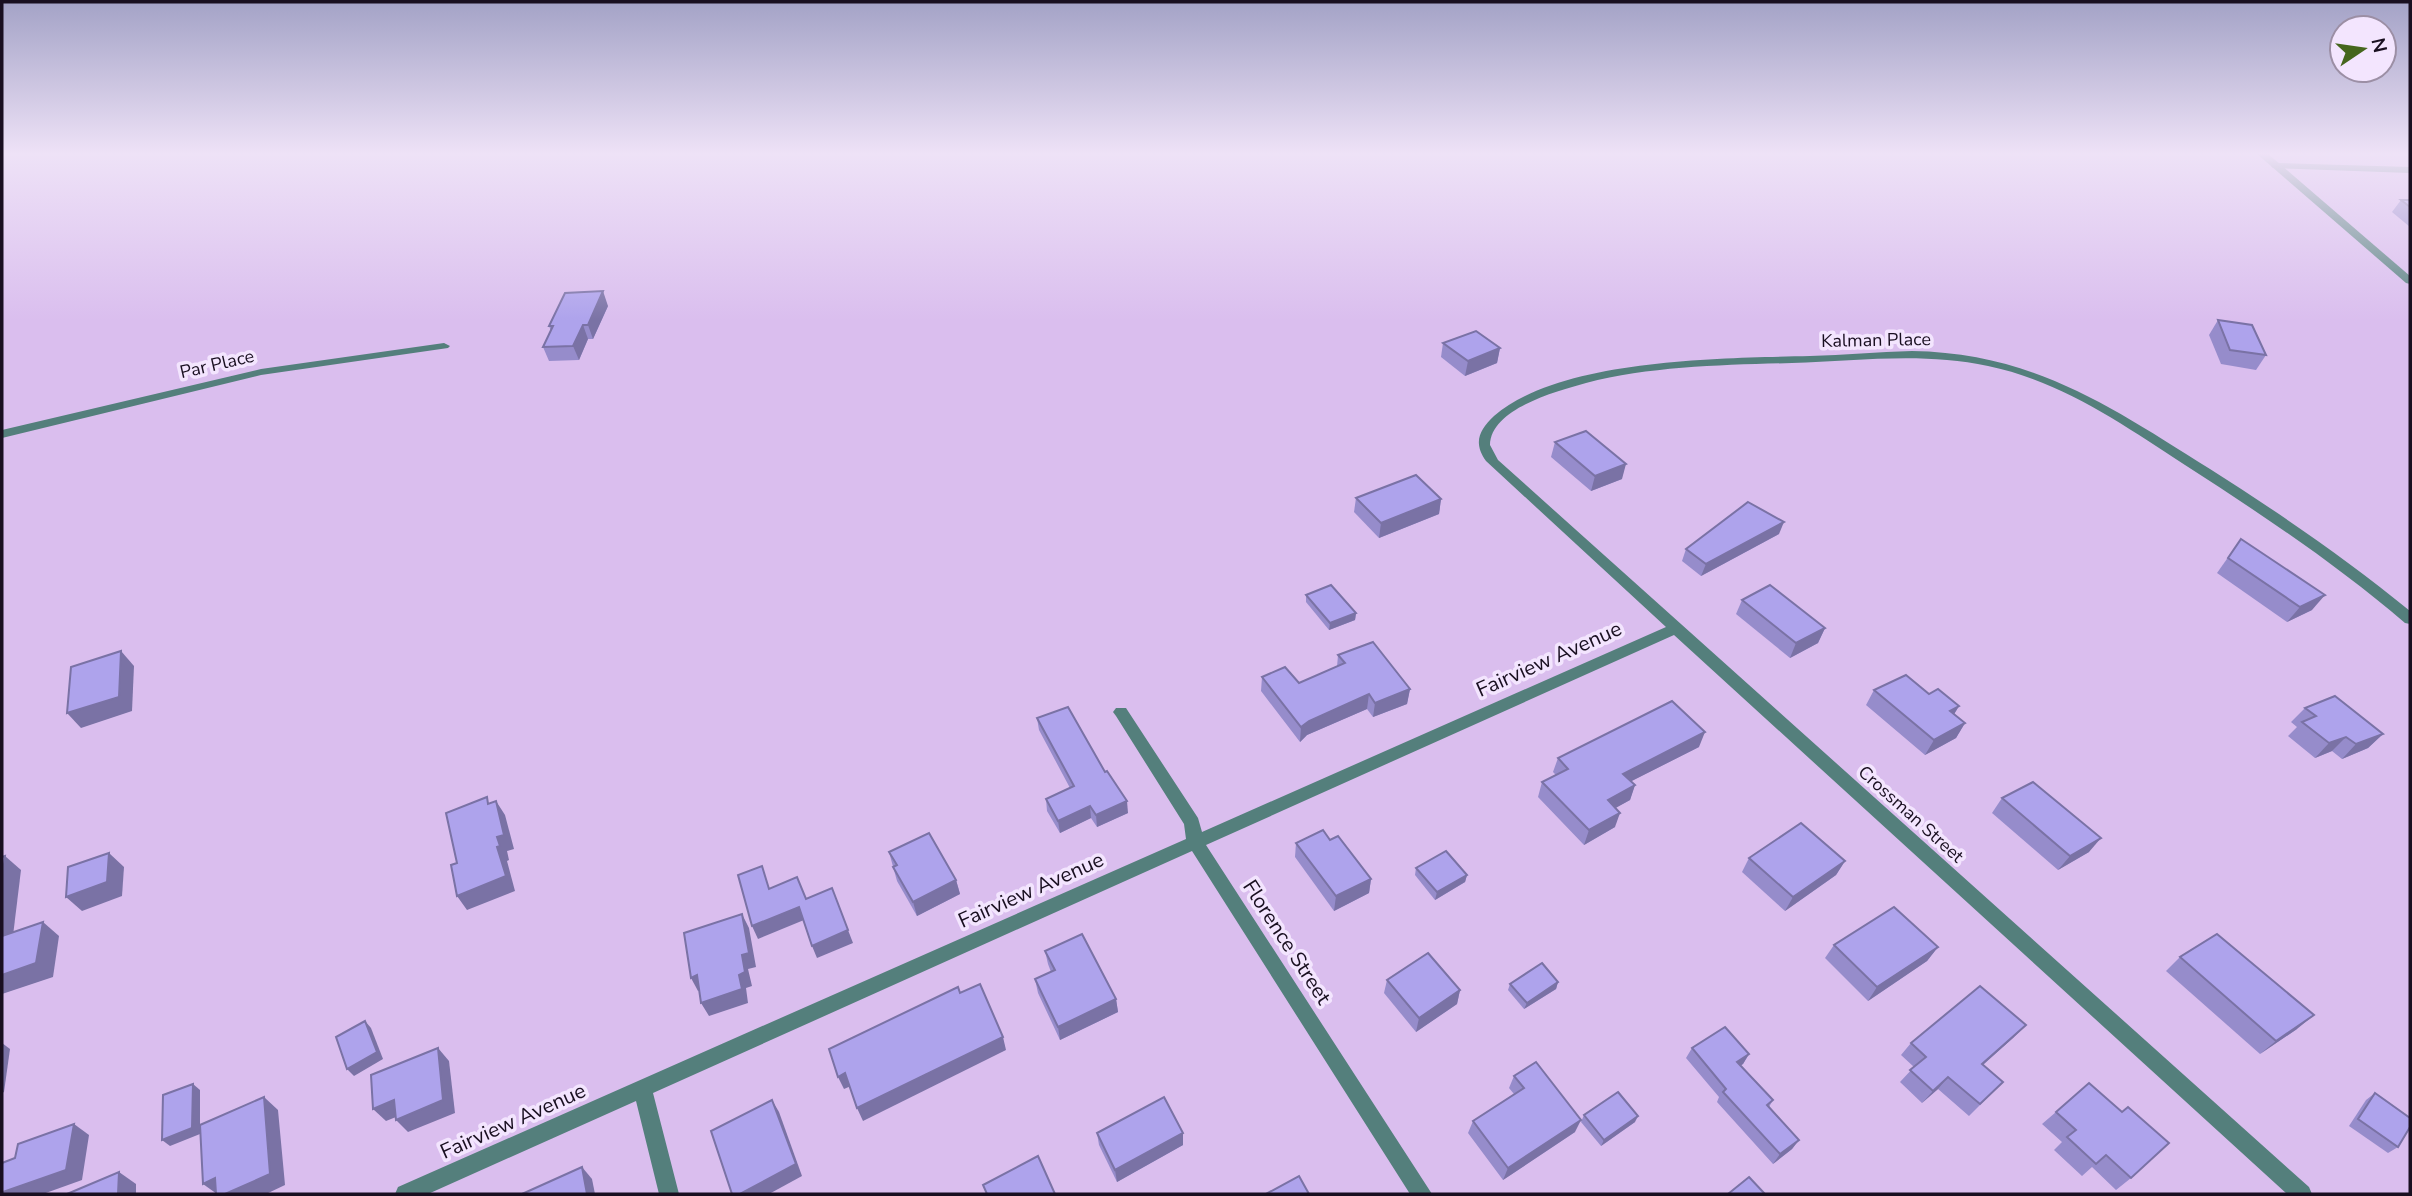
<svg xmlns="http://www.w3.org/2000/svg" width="2412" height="1196" font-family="'Nunito Sans',sans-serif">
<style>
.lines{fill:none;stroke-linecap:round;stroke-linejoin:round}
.minor{fill:#547f7c;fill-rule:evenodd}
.tertiary{fill:#547f7c;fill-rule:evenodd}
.wall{fill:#968ccb}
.shaded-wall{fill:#7a72a5}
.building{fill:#aea3ec;stroke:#7a72a5;stroke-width:2}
.labels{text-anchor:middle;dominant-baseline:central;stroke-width:7;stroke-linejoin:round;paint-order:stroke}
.street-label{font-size:18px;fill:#190f20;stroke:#f3e5fe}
.near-street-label{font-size:21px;fill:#190f20;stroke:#f3e5fe}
</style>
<rect width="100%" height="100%" fill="#dabeee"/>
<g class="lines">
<g class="minor">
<polygon points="2276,163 2410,167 2410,173 2273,168 2271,166"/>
<polygon points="444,343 450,346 448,348 261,375 2,438 2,430 261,369"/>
<path d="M 1912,351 C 2034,353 2111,407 2210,469 C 2279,513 2347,559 2410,611 L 2410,624 L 2405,623 C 2336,564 2261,514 2185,465 C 2124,425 2061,381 1988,366 C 1923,352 1857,361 1792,363 C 1724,365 1652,366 1586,383 C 1558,391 1491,408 1490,445 L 1498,460 L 2309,1187 L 2312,1194 L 2287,1194 L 1674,635 L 1206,845 L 1432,1194 L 1410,1194 L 1192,851 L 653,1093 L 679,1194 L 659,1194 L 636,1101 L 428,1194 L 395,1194 L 398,1187 L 1186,839 L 1184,824 L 1116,716 L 1113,712 L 1116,708 L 1126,708 L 1198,818 L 1202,832 L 1666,627 L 1486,461 C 1473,443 1479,430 1494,416 C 1561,358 1724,358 1810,356 C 1844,355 1878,352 1912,351 Z"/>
</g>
<polygon class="tertiary" points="2256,153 2267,153 2410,276 2410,284 2406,283"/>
</g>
<g class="wall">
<polygon points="2401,200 2410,200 2410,227 2392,212"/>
<polygon points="608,306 593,339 588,339 579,360 549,361 543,347 551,331 549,326"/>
<polygon points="2218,320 2266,355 2256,370 2221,364 2209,335"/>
<polygon points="1443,343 1500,348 1497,363 1465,376 1441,357"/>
<polygon points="1555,442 1622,479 1591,491 1551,457"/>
<polygon points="1356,498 1441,499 1439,514 1379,538 1354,512"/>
<polygon points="1779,534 1701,576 1682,561 1686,549"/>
<polygon points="2241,539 2312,610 2287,622 2217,573"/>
<polygon points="1306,595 1356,613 1355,620 1329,630 1306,602"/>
<polygon points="1742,600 1825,628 1818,643 1790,658 1736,614"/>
<polygon points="1338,655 1410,689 1407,704 1373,717 1367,709 1307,735 1300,742 1261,691 1262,677 1299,683 1337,667"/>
<polygon points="1874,690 1929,694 1959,706 1954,714 1965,723 1956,738 1925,755 1866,705"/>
<polygon points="2305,708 2383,734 2368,748 2342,759 2332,751 2315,758 2288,736 2297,727 2291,722"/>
<polygon points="1037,718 1128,813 1097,827 1091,818 1060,833 1047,811 1046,799 1070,788 1039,730"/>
<polygon points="1699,747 1631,781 1635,785 1630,800 1615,808 1615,827 1584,845 1538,797 1542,782 1556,775 1553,772 1558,758"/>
<polygon points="2002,798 2089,852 2058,870 1992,813"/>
<polygon points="1330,840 1371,879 1369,893 1334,911 1295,857 1296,843"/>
<polygon points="889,852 956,880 960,894 917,916 897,881"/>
<polygon points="1749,858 1845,861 1836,875 1785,911 1742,872"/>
<polygon points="1416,868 1467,875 1465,882 1435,900 1415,875"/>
<polygon points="1834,945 1938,947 1927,961 1868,1001 1825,958"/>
<polygon points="1045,951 1116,999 1118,1012 1060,1040 1038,993 1035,979 1051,972 1048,964"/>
<polygon points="2180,957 2297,1029 2260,1054 2166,971"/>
<polygon points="1387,980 1460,990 1457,1004 1416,1032 1384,993"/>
<polygon points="1558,982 1556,989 1524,1009 1508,990 1510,984"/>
<polygon points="2014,1037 1983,1065 2003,1082 1969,1116 1938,1089 1922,1103 1900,1082 1914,1067 1901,1055 1911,1043"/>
<polygon points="1692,1048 1749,1054 1743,1064 1741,1065 1773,1100 1769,1107 1799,1140 1792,1149 1773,1164 1717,1102 1719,1097 1686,1058"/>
<polygon points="1514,1076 1575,1132 1503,1180 1468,1133 1473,1121 1514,1094 1509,1088"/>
<polygon points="2375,1093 2398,1147 2388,1153 2349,1126 2366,1100"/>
<polygon points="2056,1112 2131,1178 2116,1190 2092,1167 2082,1176 2054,1150 2062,1142 2042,1124"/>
<polygon points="1584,1115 1635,1122 1601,1146 1581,1122"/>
<polygon points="1097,1133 1183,1133 1183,1145 1117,1182 1099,1145"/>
</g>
<g class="shaded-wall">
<polygon points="603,291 608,306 593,339 588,325"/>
<polygon points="583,325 588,339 579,360 573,346"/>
<polygon points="1500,348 1497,363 1465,376 1468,361"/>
<polygon points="1626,464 1622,479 1591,491 1595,476"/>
<polygon points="1441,499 1439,514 1379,538 1381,523"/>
<polygon points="1784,522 1779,534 1701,576 1706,564"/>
<polygon points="2325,595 2312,610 2287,622 2300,607"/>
<polygon points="1356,613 1355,620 1329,630 1330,623"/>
<polygon points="1825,628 1818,643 1790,658 1796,643"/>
<polygon points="121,651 134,666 132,711 81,728 67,713"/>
<polygon points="1410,689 1407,704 1373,717 1375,703"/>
<polygon points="1369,694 1367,709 1307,735 1300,742 1301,727 1309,721"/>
<polygon points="1959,706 1950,721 1950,711"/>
<polygon points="1965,723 1956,738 1925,755 1934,740"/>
<polygon points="1705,732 1699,747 1618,788 1623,774"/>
<polygon points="2383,734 2368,748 2342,759 2356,744"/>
<polygon points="2346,737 2332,751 2315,758 2329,743"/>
<polygon points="1635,785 1630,800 1603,815 1608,800"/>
<polygon points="496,801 505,815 514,849 507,851 509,860 507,861 515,891 467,910 457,896 497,837"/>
<polygon points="1127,801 1128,813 1097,827 1096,815"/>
<polygon points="1090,806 1091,818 1060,833 1058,821"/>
<polygon points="1620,813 1615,827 1584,845 1589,830"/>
<polygon points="2101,838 2089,852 2058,870 2070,856"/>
<polygon points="109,853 124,867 122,896 82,911 66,897"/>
<polygon points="5,856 21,870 11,952 2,944 2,880"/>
<polygon points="1845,861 1836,875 1785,911 1793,897"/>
<polygon points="1467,875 1465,882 1435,900 1437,892"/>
<polygon points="1371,879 1369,893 1334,911 1336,896"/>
<polygon points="956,880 960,894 917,916 913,902"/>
<polygon points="799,907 804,920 758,939 752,926"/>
<polygon points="742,914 749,928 756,967 748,969 752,986 746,988 748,1003 709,1016 701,1003 742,955"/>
<polygon points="43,922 59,936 53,977 2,994 2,975"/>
<polygon points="848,930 853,943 817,958 812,946"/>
<polygon points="1938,947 1927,961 1868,1001 1877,987"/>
<polygon points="697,975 704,989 698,991 691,978"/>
<polygon points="1558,982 1556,989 1524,1009 1527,1003"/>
<polygon points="1460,990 1457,1004 1416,1032 1419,1018"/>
<polygon points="1116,999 1118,1012 1060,1040 1058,1027"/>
<polygon points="2314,1015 2297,1029 2260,1054 2276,1041"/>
<polygon points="365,1021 371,1028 383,1059 354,1076 347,1069"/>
<polygon points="2026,1025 2014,1037 1970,1076 1982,1064"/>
<polygon points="1003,1037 1006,1050 863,1121 857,1108"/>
<polygon points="2,1043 10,1049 4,1092 2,1093"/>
<polygon points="438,1048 449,1061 455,1113 408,1132 396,1120"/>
<polygon points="1749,1054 1743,1064 1731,1072 1737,1062"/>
<polygon points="845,1073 851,1086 844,1089 838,1077"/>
<polygon points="1948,1077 1938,1089 1922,1103 1933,1091"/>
<polygon points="193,1084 200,1090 200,1134 170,1146 162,1140"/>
<polygon points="264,1097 278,1110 285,1185 266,1194 225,1194"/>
<polygon points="394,1100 406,1113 386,1121 373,1109"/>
<polygon points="772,1100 779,1112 802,1176 769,1194 740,1194"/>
<polygon points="1638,1116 1635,1122 1601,1146 1604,1140"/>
<polygon points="1581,1120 1575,1132 1503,1180 1508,1168"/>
<polygon points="74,1124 89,1135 82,1180 43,1194 3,1194 3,1192"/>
<polygon points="1183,1133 1183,1145 1117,1182 1115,1170"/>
<polygon points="1799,1140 1792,1149 1773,1164 1780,1154"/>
<polygon points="582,1167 592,1179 595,1194 587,1194"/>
<polygon points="119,1172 136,1184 136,1194 118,1194"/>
<polygon points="215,1178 217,1194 203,1184"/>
</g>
<g class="building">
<polygon points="2401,200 2410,200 2410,207"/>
<polygon points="603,291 588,325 583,325 573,346 543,347 553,326 549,326 565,293"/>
<polygon points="2218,320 2252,325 2266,355 2230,350"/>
<polygon points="1476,331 1500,348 1468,361 1443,343"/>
<polygon points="1586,431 1626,464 1595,476 1555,442"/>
<polygon points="1416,475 1441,499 1381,523 1356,498"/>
<polygon points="1748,502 1784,522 1706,564 1686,549"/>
<polygon points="2241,539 2325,595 2300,607 2228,558"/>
<polygon points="1331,585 1356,613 1330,623 1306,595"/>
<polygon points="1770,585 1825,628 1796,643 1742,600"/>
<polygon points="1373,642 1410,689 1375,703 1369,694 1309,721 1301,727 1262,677 1285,667 1299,683 1345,663 1338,655"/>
<polygon points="121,651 119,697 67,713 71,667"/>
<polygon points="1906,675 1929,694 1938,689 1959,706 1950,711 1965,723 1934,740 1874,690"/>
<polygon points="2335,696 2383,734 2356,744 2346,737 2329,743 2302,722 2316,716 2305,708"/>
<polygon points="1672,701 1705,732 1623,774 1635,785 1608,800 1620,813 1589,830 1542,782 1568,769 1558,758"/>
<polygon points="1068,707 1105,772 1107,771 1127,801 1096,815 1090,806 1058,821 1046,799 1074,786 1037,718"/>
<polygon points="2033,782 2101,838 2070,856 2002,798"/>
<polygon points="487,797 488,804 496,801 504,835 497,837 500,846 497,847 506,876 457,896 451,865 457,863 446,813"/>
<polygon points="1801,823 1845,861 1793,897 1749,858"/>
<polygon points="1323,830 1330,840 1338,836 1371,879 1336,896 1296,843"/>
<polygon points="929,833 956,880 913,902 893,867 897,865 889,852"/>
<polygon points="1446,851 1467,875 1437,892 1416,868"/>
<polygon points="109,853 107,882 66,897 68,867"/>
<polygon points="5,856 2,880 2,857"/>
<polygon points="762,866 769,889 797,877 806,899 832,888 848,930 812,946 799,907 752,926 738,875"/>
<polygon points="1894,907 1938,947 1877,987 1834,945"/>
<polygon points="742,914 749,953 742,955 745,972 739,975 742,989 701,1003 697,975 691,978 684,933"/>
<polygon points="43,922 36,963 2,975 2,936"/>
<polygon points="1082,934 1116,999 1058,1027 1035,979 1055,970 1045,951"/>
<polygon points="2217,934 2314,1015 2276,1041 2180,957"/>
<polygon points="1428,953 1460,990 1419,1018 1387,980"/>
<polygon points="1542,963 1558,982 1527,1003 1510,984"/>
<polygon points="980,984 1003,1037 857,1108 845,1073 838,1077 829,1049 958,987 960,993"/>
<polygon points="1980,986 2026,1025 1982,1064 2003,1082 1980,1104 1948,1077 1933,1091 1910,1070 1926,1057 1911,1043"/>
<polygon points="365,1021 377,1052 347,1069 336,1037"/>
<polygon points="1725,1027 1749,1054 1737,1062 1773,1100 1767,1105 1799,1140 1780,1154 1723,1092 1726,1089 1692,1048"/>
<polygon points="438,1048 443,1100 396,1120 394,1100 373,1109 371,1075"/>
<polygon points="1536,1062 1581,1120 1508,1168 1473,1121 1524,1088 1514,1076"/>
<polygon points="2089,1083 2122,1112 2128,1107 2169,1143 2131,1178 2106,1155 2096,1164 2067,1137 2076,1130 2056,1112"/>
<polygon points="193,1084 192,1128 162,1140 163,1095"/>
<polygon points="1618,1092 1638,1116 1604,1140 1584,1115"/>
<polygon points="2375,1093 2410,1118 2410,1127 2398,1147 2358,1119"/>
<polygon points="264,1097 270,1174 225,1194 216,1194 215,1178 203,1184 200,1125"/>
<polygon points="1164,1097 1183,1133 1115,1170 1097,1133"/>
<polygon points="772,1100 796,1164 740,1194 732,1194 711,1131"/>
<polygon points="74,1124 66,1170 3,1192 3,1194 2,1194 2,1163 15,1158 18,1144"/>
<polygon points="1038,1156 1055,1194 987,1194 983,1185"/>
<polygon points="582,1167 587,1194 522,1194"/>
<polygon points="119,1172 118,1194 67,1194"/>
<polygon points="1299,1176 1309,1194 1266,1194"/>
<polygon points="1749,1177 1765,1194 1728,1194"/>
</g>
<linearGradient id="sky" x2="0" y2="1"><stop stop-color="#a3a2c6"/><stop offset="0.48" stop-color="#eee2f7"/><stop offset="1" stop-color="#eee2f7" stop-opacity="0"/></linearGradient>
<rect width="2412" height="321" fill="url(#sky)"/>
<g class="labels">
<g class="street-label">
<text transform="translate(1876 340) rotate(-1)">Kalman Place</text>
<text transform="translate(217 364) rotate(-13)">Par Place</text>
<text transform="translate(1911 814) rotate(42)">Crossman Street</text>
</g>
<g class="near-street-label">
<text transform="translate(1549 659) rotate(-24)">Fairview Avenue</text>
<text transform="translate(1031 890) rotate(-24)">Fairview Avenue</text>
<text transform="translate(1287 942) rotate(57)">Florence Street</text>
<text transform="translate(513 1121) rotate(-24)">Fairview Avenue</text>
</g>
</g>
<rect width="2412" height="1196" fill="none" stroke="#190f20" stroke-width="7"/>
<g transform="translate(2363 49) rotate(77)"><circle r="33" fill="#f3e5fe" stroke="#9c8fa5" stroke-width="2"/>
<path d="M0-5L12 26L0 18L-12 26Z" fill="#45661d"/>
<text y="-10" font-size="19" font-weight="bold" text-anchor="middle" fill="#190f20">N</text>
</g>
</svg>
